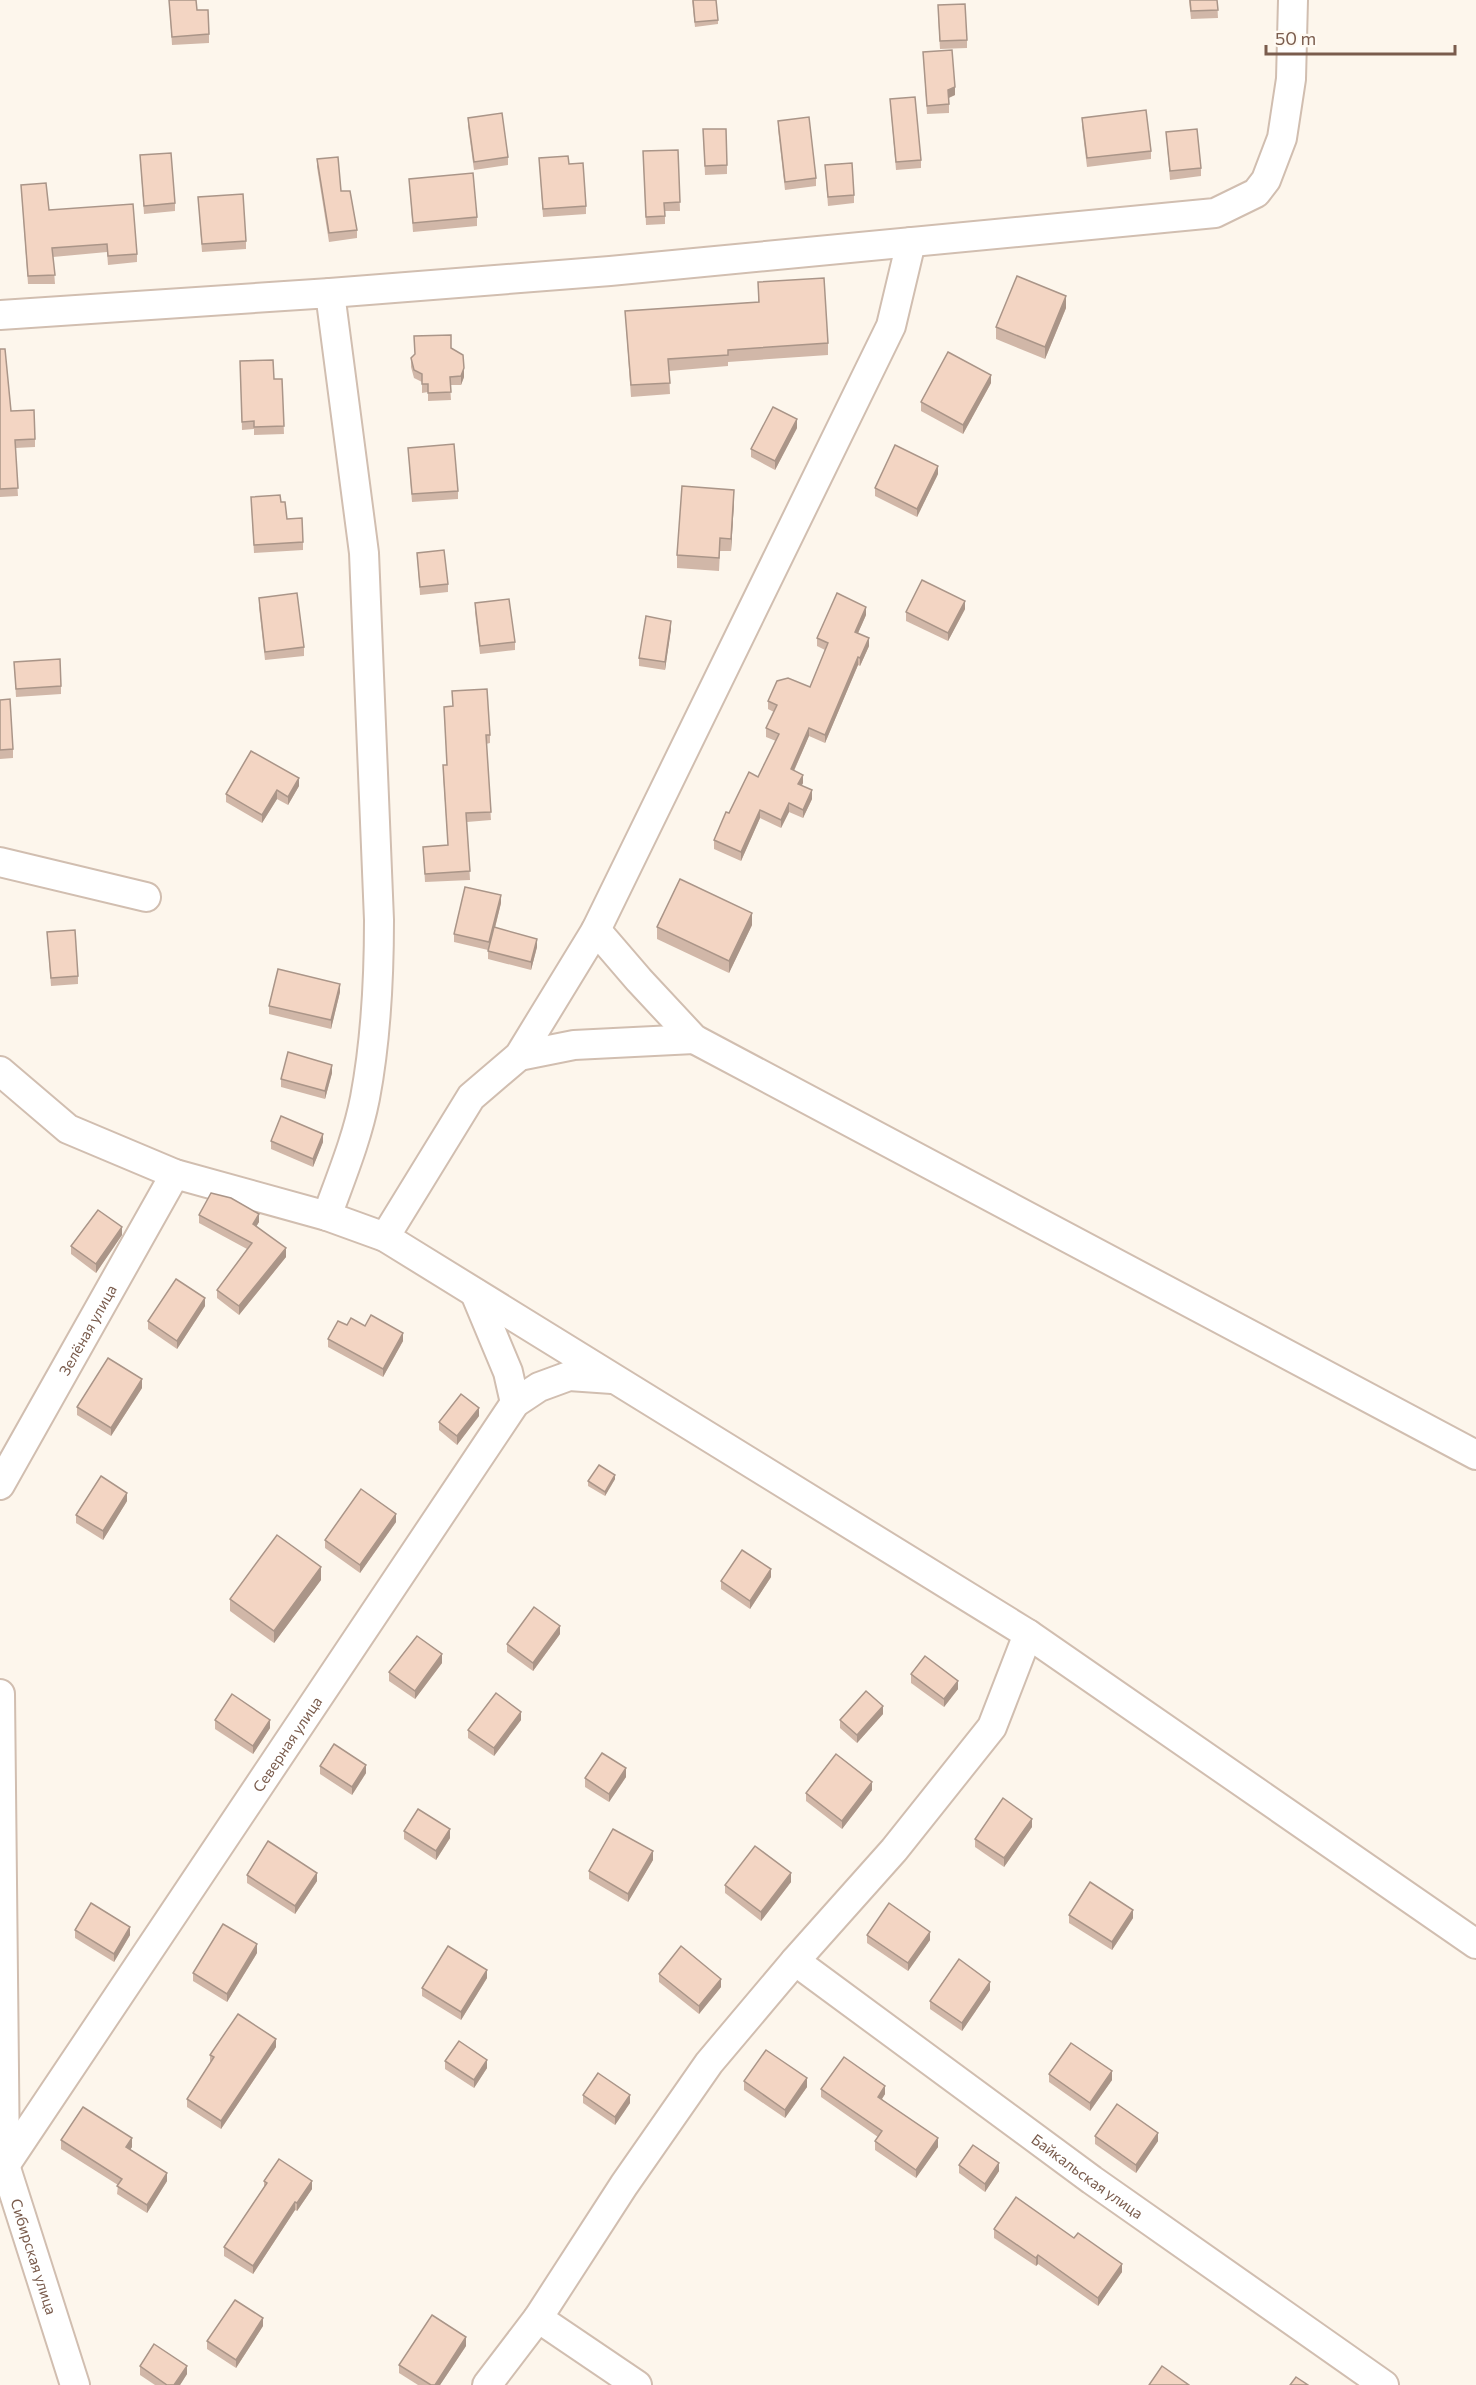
<svg xmlns="http://www.w3.org/2000/svg" width="1476" height="2385" font-family="Commissioner,sans-serif">
<style>
.lines{fill:none;stroke-linecap:round;stroke-linejoin:round}
.street-casing{stroke:#d1beb0;stroke-width:32}
.street{stroke:#fff;stroke-width:28}
.wall{fill:#d1b7a8}
.shaded-wall{fill:#aa9588}
.building{fill:#f3d5c3;stroke:#aa9588;stroke-width:1.5}
.labels{text-anchor:middle;dominant-baseline:central;stroke-width:5;stroke-linejoin:round;paint-order:stroke}
.street-label{font-size:15px;fill:#7a5c4d;stroke:#fffaf3}
</style>
<rect width="100%" height="100%" fill="#fdf6ec"/>
<g class="lines">
<defs>
<g id="street">
<polyline points="330,293 610,271 1215,213 1256,193 1266,180 1282,138 1291,79 1293,0"/>
<path d="M 0,315 L 330,293 L 364,553 L 379,920 C 379,979 376,1040 365,1098 C 357,1139 341,1177 327,1216"/>
<polyline points="0,862 146,897"/>
<polyline points="596,930 639,980 694,1039 1476,1455"/>
<polyline points="519,1056 574,1045 694,1039"/>
<polyline points="0,1071 68,1129 175,1174 327,1216 385,1237 1028,1634 1476,1944"/>
<polyline points="385,1237 471,1097 519,1056 596,930 891,326 911,242"/>
<polyline points="475,1293 508,1372 515,1403"/>
<path id="s1" d="M 0,1485 L 175,1174"/>
<path id="s2" d="M 0,1694 L 5,2165 L 75,2385"/>
<path id="s3" d="M 795,1961 L 1092,2180 L 1384,2385"/>
<path id="s4" d="M 0,2173 L 515,1403 L 539,1387 L 569,1376 L 612,1379"/>
<polyline points="538,2318 637,2385"/>
<polyline points="487,2385 538,2318 624,2185 709,2063 795,1961 894,1850 992,1727 1028,1634"/>
</g>
</defs>
<use href="#street" class="street-casing"/>
<use href="#street" class="street"/>
</g>
<g class="wall">
<polygon points="169,0 197,10 209,34 209,43 172,45"/>
<polygon points="692,0 718,20 718,24 695,27"/>
<polygon points="1189,0 1217,0 1218,18 1191,19"/>
<polygon points="938,14 967,40 967,48 940,49"/>
<polygon points="923,52 955,95 949,98 949,113 927,114"/>
<polygon points="890,99 921,160 921,168 896,170"/>
<polygon points="468,118 508,157 508,165 474,170 468,126"/>
<polygon points="1082,118 1151,151 1151,159 1087,167 1082,126"/>
<polygon points="778,121 816,178 816,186 785,190 778,129"/>
<polygon points="703,129 727,165 727,174 705,175"/>
<polygon points="1166,132 1201,168 1201,176 1170,180"/>
<polygon points="678,150 680,211 665,211 665,224 646,225 643,151"/>
<polygon points="140,155 175,203 175,211 144,214"/>
<polygon points="539,158 569,164 586,206 586,214 543,217"/>
<polygon points="317,159 341,191 357,230 357,238 329,242 317,167"/>
<polygon points="825,165 854,195 854,203 828,206"/>
<polygon points="409,179 477,217 477,226 413,232"/>
<polygon points="21,185 49,210 137,254 137,262 108,265 107,252 53,257 55,284 28,284"/>
<polygon points="198,197 246,241 246,249 202,252"/>
<polygon points="758,282 828,343 828,355 728,362 728,366 669,371 670,394 631,397 625,311 758,302"/>
<polygon points="1066,308 1045,359 996,339 996,327"/>
<polygon points="451,348 464,377 461,385 450,385 451,400 428,401 428,392 422,393 422,382 414,378 411,367 411,358"/>
<polygon points="0,349 11,411 35,439 35,447 15,448 18,496 0,497"/>
<polygon points="240,361 274,379 282,379 284,434 254,435 254,429 242,430"/>
<polygon points="991,383 963,434 921,411 921,402"/>
<polygon points="797,428 775,470 751,457 751,449"/>
<polygon points="408,448 458,491 458,499 412,502"/>
<polygon points="938,474 917,517 875,496 875,488"/>
<polygon points="251,497 281,502 287,519 303,542 303,550 254,553"/>
<polygon points="734,502 731,551 720,551 719,571 677,568 677,555"/>
<polygon points="417,553 448,584 448,592 420,595"/>
<polygon points="259,598 304,647 304,656 265,660 259,607"/>
<polygon points="475,603 515,642 515,650 480,654 475,612"/>
<polygon points="965,609 948,641 906,621 906,612"/>
<polygon points="866,615 858,633 869,646 860,666 858,665 825,743 809,736 794,771 803,783 802,785 812,799 803,818 789,812 781,828 760,818 741,861 714,849 714,840 729,813 758,777 776,741 766,737 766,728 774,712 768,709 768,701 810,687 825,650 817,646 817,638"/>
<polygon points="671,629 665,670 639,666 639,658"/>
<polygon points="14,662 61,686 61,694 16,697"/>
<polygon points="452,691 490,735 490,743 486,744 491,820 467,822 470,880 425,882 423,847 448,845 443,774 443,765 447,765 444,707 453,706"/>
<polygon points="0,700 13,749 13,758 0,759"/>
<polygon points="299,786 288,805 277,799 262,823 226,802 226,794"/>
<polygon points="501,903 495,928 537,947 531,970 488,959 488,950 454,942 454,934"/>
<polygon points="752,925 729,973 657,939 657,927"/>
<polygon points="47,932 78,976 78,984 51,986"/>
<polygon points="340,992 331,1029 269,1014 269,1006"/>
<polygon points="332,1073 325,1099 281,1087 281,1079"/>
<polygon points="271,1141 323,1142 313,1167 271,1149"/>
<polygon points="199,1215 259,1222 256,1226 286,1257 239,1315 217,1298 217,1290 247,1249 199,1223"/>
<polygon points="122,1235 96,1273 71,1254 71,1246"/>
<polygon points="205,1306 177,1349 148,1329 148,1321"/>
<polygon points="347,1325 365,1326 403,1341 383,1377 328,1347 328,1339"/>
<polygon points="142,1388 111,1436 77,1415 77,1407"/>
<polygon points="479,1416 457,1445 439,1430 439,1422"/>
<polygon points="615,1479 605,1496 588,1486 588,1481"/>
<polygon points="127,1501 103,1540 76,1523 76,1515"/>
<polygon points="396,1522 360,1573 325,1548 325,1540"/>
<polygon points="771,1577 750,1609 721,1589 721,1581"/>
<polygon points="321,1580 274,1643 230,1611 230,1599"/>
<polygon points="560,1634 533,1671 507,1652 507,1644"/>
<polygon points="442,1663 415,1699 389,1681 389,1672"/>
<polygon points="911,1674 958,1689 944,1707 911,1683"/>
<polygon points="883,1714 857,1743 840,1728 840,1720"/>
<polygon points="215,1720 270,1728 253,1754 215,1729"/>
<polygon points="521,1720 494,1756 468,1738 468,1730"/>
<polygon points="320,1766 366,1773 352,1795 320,1774"/>
<polygon points="626,1777 609,1802 585,1787 585,1778"/>
<polygon points="872,1790 842,1829 806,1801 806,1793"/>
<polygon points="1032,1827 1004,1867 975,1847 975,1839"/>
<polygon points="404,1831 450,1838 436,1860 404,1839"/>
<polygon points="653,1860 628,1902 589,1879 589,1871"/>
<polygon points="247,1875 317,1881 295,1914 247,1883"/>
<polygon points="791,1882 761,1921 725,1893 725,1885"/>
<polygon points="1069,1915 1133,1918 1112,1950 1069,1923"/>
<polygon points="75,1930 130,1935 114,1962 75,1938"/>
<polygon points="867,1935 930,1940 908,1971 867,1943"/>
<polygon points="257,1953 227,2002 193,1981 193,1973"/>
<polygon points="659,1974 721,1987 699,2014 659,1982"/>
<polygon points="487,1978 461,2020 422,1996 422,1988"/>
<polygon points="990,1990 962,2031 930,2009 930,2001"/>
<polygon points="276,2047 221,2129 187,2107 187,2099 210,2063 210,2055"/>
<polygon points="445,2061 487,2068 474,2088 445,2069"/>
<polygon points="1049,2074 1112,2080 1090,2111 1049,2082"/>
<polygon points="744,2081 807,2087 785,2118 744,2090"/>
<polygon points="821,2089 885,2094 882,2099 938,2147 916,2178 875,2150 875,2141 878,2137 821,2097"/>
<polygon points="583,2095 630,2103 615,2125 583,2103"/>
<polygon points="1095,2136 1158,2141 1136,2173 1095,2144"/>
<polygon points="61,2140 132,2147 130,2150 167,2181 147,2213 117,2194 118,2185 61,2149"/>
<polygon points="959,2165 999,2171 985,2192 959,2173"/>
<polygon points="264,2181 312,2189 297,2211 295,2210 253,2274 224,2256 224,2247 264,2187"/>
<polygon points="994,2229 1122,2272 1098,2306 1038,2264 1036,2266 994,2238"/>
<polygon points="263,2326 236,2368 207,2349 207,2341"/>
<polygon points="466,2346 440,2385 418,2385 399,2373 399,2365"/>
<polygon points="140,2366 187,2374 180,2385 155,2385 140,2375"/>
</g>
<g class="shaded-wall">
<polygon points="955,87 955,95 948,98 948,90"/>
<polygon points="1066,296 1066,308 1045,359 1045,347"/>
<polygon points="464,368 464,377 461,385 461,376"/>
<polygon points="991,375 991,383 963,434 963,425"/>
<polygon points="797,419 797,428 775,470 775,461"/>
<polygon points="938,466 938,474 917,517 917,509"/>
<polygon points="734,490 734,502 731,551 731,539"/>
<polygon points="965,601 965,609 948,641 948,633"/>
<polygon points="866,607 866,615 855,640 855,632"/>
<polygon points="671,621 671,629 665,670 665,662"/>
<polygon points="869,638 869,646 860,666 860,658"/>
<polygon points="858,657 858,665 825,743 825,735"/>
<polygon points="809,728 809,736 791,777 791,769"/>
<polygon points="803,775 803,783 798,792 798,784"/>
<polygon points="299,778 299,786 288,805 288,797"/>
<polygon points="277,790 277,799 262,823 262,815"/>
<polygon points="812,790 812,799 803,818 803,810"/>
<polygon points="789,803 789,812 781,828 781,820"/>
<polygon points="760,810 760,818 741,861 741,852"/>
<polygon points="501,895 501,903 489,951 489,942"/>
<polygon points="752,913 752,925 729,973 729,961"/>
<polygon points="537,939 537,947 531,970 531,962"/>
<polygon points="340,984 340,992 331,1029 331,1020"/>
<polygon points="332,1065 332,1073 325,1099 325,1091"/>
<polygon points="323,1134 323,1142 313,1167 313,1159"/>
<polygon points="259,1214 259,1222 253,1232 253,1224"/>
<polygon points="122,1227 122,1235 96,1273 96,1264"/>
<polygon points="286,1248 286,1257 239,1315 239,1306"/>
<polygon points="205,1298 205,1306 177,1349 177,1341"/>
<polygon points="403,1333 403,1341 383,1377 383,1369"/>
<polygon points="142,1379 142,1388 111,1436 111,1428"/>
<polygon points="479,1408 479,1416 457,1445 457,1436"/>
<polygon points="615,1475 615,1479 605,1496 605,1492"/>
<polygon points="127,1493 127,1501 103,1540 103,1531"/>
<polygon points="396,1514 396,1522 360,1573 360,1565"/>
<polygon points="321,1567 321,1580 274,1643 274,1631"/>
<polygon points="771,1569 771,1577 750,1609 750,1601"/>
<polygon points="560,1626 560,1634 533,1671 533,1663"/>
<polygon points="442,1654 442,1663 415,1699 415,1691"/>
<polygon points="958,1681 958,1689 944,1707 944,1699"/>
<polygon points="883,1706 883,1714 857,1743 857,1735"/>
<polygon points="521,1712 521,1720 494,1756 494,1748"/>
<polygon points="270,1720 270,1728 253,1754 253,1746"/>
<polygon points="366,1765 366,1773 352,1795 352,1787"/>
<polygon points="626,1768 626,1777 609,1802 609,1794"/>
<polygon points="872,1782 872,1790 842,1829 842,1821"/>
<polygon points="1032,1819 1032,1827 1004,1867 1004,1858"/>
<polygon points="450,1829 450,1838 436,1860 436,1851"/>
<polygon points="653,1851 653,1860 628,1902 628,1894"/>
<polygon points="317,1873 317,1881 295,1914 295,1906"/>
<polygon points="791,1873 791,1882 761,1921 761,1912"/>
<polygon points="1133,1910 1133,1918 1112,1950 1112,1942"/>
<polygon points="130,1927 130,1935 114,1962 114,1954"/>
<polygon points="930,1932 930,1940 908,1971 908,1963"/>
<polygon points="257,1944 257,1953 227,2002 227,1994"/>
<polygon points="487,1970 487,1978 461,2020 461,2012"/>
<polygon points="721,1979 721,1987 699,2014 699,2006"/>
<polygon points="990,1982 990,1990 962,2031 962,2023"/>
<polygon points="276,2039 276,2047 221,2129 221,2121"/>
<polygon points="487,2060 487,2068 474,2088 474,2080"/>
<polygon points="1112,2071 1112,2080 1090,2111 1090,2103"/>
<polygon points="807,2078 807,2087 785,2118 785,2110"/>
<polygon points="885,2086 885,2094 878,2105 878,2097"/>
<polygon points="630,2095 630,2103 615,2125 615,2117"/>
<polygon points="1158,2133 1158,2141 1136,2173 1136,2165"/>
<polygon points="132,2138 132,2147 126,2156 126,2147"/>
<polygon points="938,2138 938,2147 916,2178 916,2170"/>
<polygon points="999,2163 999,2171 985,2192 985,2184"/>
<polygon points="167,2173 167,2181 147,2213 147,2205"/>
<polygon points="312,2181 312,2189 297,2211 297,2203"/>
<polygon points="295,2202 295,2210 253,2274 253,2266"/>
<polygon points="1038,2255 1038,2264 1036,2266 1036,2258"/>
<polygon points="1122,2264 1122,2272 1098,2306 1098,2298"/>
<polygon points="263,2318 263,2326 236,2368 236,2360"/>
<polygon points="466,2337 466,2346 440,2385 435,2385"/>
<polygon points="187,2366 187,2374 180,2385 174,2385"/>
</g>
<g class="building">
<polygon points="169,0 196,0 197,10 208,10 209,34 172,37"/>
<polygon points="693,0 716,0 718,20 695,22"/>
<polygon points="1190,0 1217,0 1218,10 1191,11"/>
<polygon points="965,4 967,40 940,41 938,5"/>
<polygon points="952,50 955,87 948,90 949,104 927,106 923,52"/>
<polygon points="915,97 921,160 896,162 890,99"/>
<polygon points="1146,110 1151,151 1087,158 1082,118"/>
<polygon points="502,113 508,157 474,162 468,118"/>
<polygon points="809,117 816,178 785,182 778,121"/>
<polygon points="703,129 726,129 727,165 705,166"/>
<polygon points="1197,129 1201,168 1170,171 1166,132"/>
<polygon points="678,150 680,202 664,203 665,216 646,217 643,151"/>
<polygon points="171,153 175,203 144,206 140,155"/>
<polygon points="568,156 569,164 583,163 586,206 543,209 539,158"/>
<polygon points="338,157 341,191 350,191 357,230 329,233 317,159"/>
<polygon points="852,163 854,195 828,197 825,165"/>
<polygon points="473,173 477,217 413,223 409,179"/>
<polygon points="46,183 49,210 133,204 137,254 108,256 107,244 52,248 55,275 28,276 21,185"/>
<polygon points="243,194 246,241 202,244 198,197"/>
<polygon points="1017,276 1066,296 1045,347 996,327"/>
<polygon points="824,278 828,343 728,350 728,355 668,359 670,383 631,385 625,311 759,302 758,282"/>
<polygon points="451,335 451,348 463,355 464,368 461,376 450,377 451,392 428,393 428,384 422,384 422,374 414,370 411,358 415,354 414,336"/>
<polygon points="0,349 5,349 11,411 34,410 35,439 15,440 18,488 0,489"/>
<polygon points="948,352 991,375 963,425 921,402"/>
<polygon points="273,360 274,379 282,379 284,426 254,427 254,421 242,422 240,361"/>
<polygon points="773,407 797,419 775,461 751,449"/>
<polygon points="454,444 458,491 412,494 408,448"/>
<polygon points="895,445 938,466 917,509 875,488"/>
<polygon points="682,486 734,490 731,539 720,538 719,558 677,555"/>
<polygon points="280,495 281,502 285,502 287,519 302,518 303,542 254,545 251,497"/>
<polygon points="444,550 448,584 420,587 417,553"/>
<polygon points="922,580 965,601 948,633 906,612"/>
<polygon points="297,593 304,647 265,652 259,598"/>
<polygon points="837,593 866,607 855,632 869,638 860,658 858,657 825,735 809,728 791,769 803,775 798,784 812,790 803,810 789,803 781,820 760,810 741,852 714,840 726,812 729,813 749,772 758,777 779,734 766,728 777,705 768,701 777,681 788,678 810,687 828,643 817,638"/>
<polygon points="509,599 515,642 480,646 475,603"/>
<polygon points="646,616 671,621 665,662 639,658"/>
<polygon points="60,659 61,686 16,689 14,662"/>
<polygon points="487,689 490,735 486,735 491,812 466,813 470,871 425,874 423,847 448,845 443,765 447,765 444,707 453,706 452,691"/>
<polygon points="10,699 13,749 0,750 0,700"/>
<polygon points="251,751 299,778 288,797 277,790 262,815 226,794"/>
<polygon points="680,879 752,913 729,961 657,927"/>
<polygon points="465,887 501,895 489,942 454,934"/>
<polygon points="494,927 537,939 531,962 488,951"/>
<polygon points="75,930 78,976 51,978 47,932"/>
<polygon points="278,969 340,984 331,1020 269,1006"/>
<polygon points="288,1052 332,1065 325,1091 281,1079"/>
<polygon points="281,1116 323,1134 313,1159 271,1141"/>
<polygon points="211,1193 231,1198 259,1214 253,1224 286,1248 239,1306 217,1290 252,1243 199,1215"/>
<polygon points="98,1210 122,1227 96,1264 71,1246"/>
<polygon points="176,1279 205,1298 177,1341 148,1321"/>
<polygon points="371,1315 403,1333 383,1369 328,1339 338,1321 347,1325 351,1318 365,1326"/>
<polygon points="108,1358 142,1379 111,1428 77,1407"/>
<polygon points="461,1394 479,1408 457,1436 439,1422"/>
<polygon points="599,1465 615,1475 605,1492 588,1481"/>
<polygon points="101,1476 127,1493 103,1531 76,1515"/>
<polygon points="361,1489 396,1514 360,1565 325,1540"/>
<polygon points="277,1535 321,1567 274,1631 230,1599"/>
<polygon points="742,1550 771,1569 750,1601 721,1581"/>
<polygon points="534,1607 560,1626 533,1663 507,1644"/>
<polygon points="417,1636 442,1654 415,1691 389,1672"/>
<polygon points="925,1656 958,1681 944,1699 911,1674"/>
<polygon points="866,1691 883,1706 857,1735 840,1720"/>
<polygon points="496,1693 521,1712 494,1748 468,1730"/>
<polygon points="232,1694 270,1720 253,1746 215,1720"/>
<polygon points="334,1744 366,1765 352,1787 320,1766"/>
<polygon points="602,1753 626,1768 609,1794 585,1778"/>
<polygon points="836,1754 872,1782 842,1821 806,1793"/>
<polygon points="1003,1798 1032,1819 1004,1858 975,1839"/>
<polygon points="418,1809 450,1829 436,1851 404,1831"/>
<polygon points="613,1829 653,1851 628,1894 589,1871"/>
<polygon points="268,1841 317,1873 295,1906 247,1875"/>
<polygon points="755,1846 791,1873 761,1912 725,1885"/>
<polygon points="1090,1882 1133,1910 1112,1942 1069,1915"/>
<polygon points="91,1903 130,1927 114,1954 75,1930"/>
<polygon points="889,1903 930,1932 908,1963 867,1935"/>
<polygon points="223,1924 257,1944 227,1994 193,1973"/>
<polygon points="448,1946 487,1970 461,2012 422,1988"/>
<polygon points="681,1946 721,1979 699,2006 659,1974"/>
<polygon points="959,1959 990,1982 962,2023 930,2001"/>
<polygon points="238,2014 276,2039 221,2121 187,2099 214,2057 210,2055"/>
<polygon points="459,2041 487,2060 474,2080 445,2061"/>
<polygon points="1071,2043 1112,2071 1090,2103 1049,2074"/>
<polygon points="766,2050 807,2078 785,2110 744,2081"/>
<polygon points="844,2057 885,2086 878,2097 938,2138 916,2170 875,2141 882,2131 821,2089"/>
<polygon points="598,2073 630,2095 615,2117 583,2095"/>
<polygon points="1117,2104 1158,2133 1136,2165 1095,2136"/>
<polygon points="83,2107 132,2138 126,2147 167,2173 147,2205 117,2186 122,2179 61,2140"/>
<polygon points="973,2145 999,2163 985,2184 959,2165"/>
<polygon points="279,2159 312,2181 297,2203 295,2202 253,2266 224,2247 267,2183 264,2181"/>
<polygon points="1016,2197 1074,2238 1078,2233 1122,2264 1098,2298 1038,2255 1036,2258 994,2229"/>
<polygon points="235,2300 263,2318 236,2360 207,2341"/>
<polygon points="432,2315 466,2337 435,2385 431,2385 399,2365"/>
<polygon points="154,2344 187,2366 174,2385 167,2385 140,2366"/>
<polygon points="1162,2366 1189,2385 1149,2385"/>
<polygon points="1296,2377 1308,2385 1290,2385"/>
</g>
<g class="labels">
<g class="street-label">
<text stroke="none"><textPath href="#s1" startOffset="178">Зелёная улица</textPath></text>
<text stroke="none"><textPath href="#s4" startOffset="516">Северная улица</textPath></text>
<text stroke="none"><textPath href="#s3" startOffset="363">Байкальская улица</textPath></text>
<text stroke="none"><textPath href="#s2" startOffset="567">Сибирская улица</textPath></text>
</g>
</g>
<path d="M1266 45v9h189v-9" fill="none" stroke="#7a5c4d" stroke-width="3"/>
<text x="1275" y="45" font-size="18" fill="#7a5c4d" stroke="#fffaf3" stroke-width="4.5" paint-order="stroke">50 m</text>
</svg>
